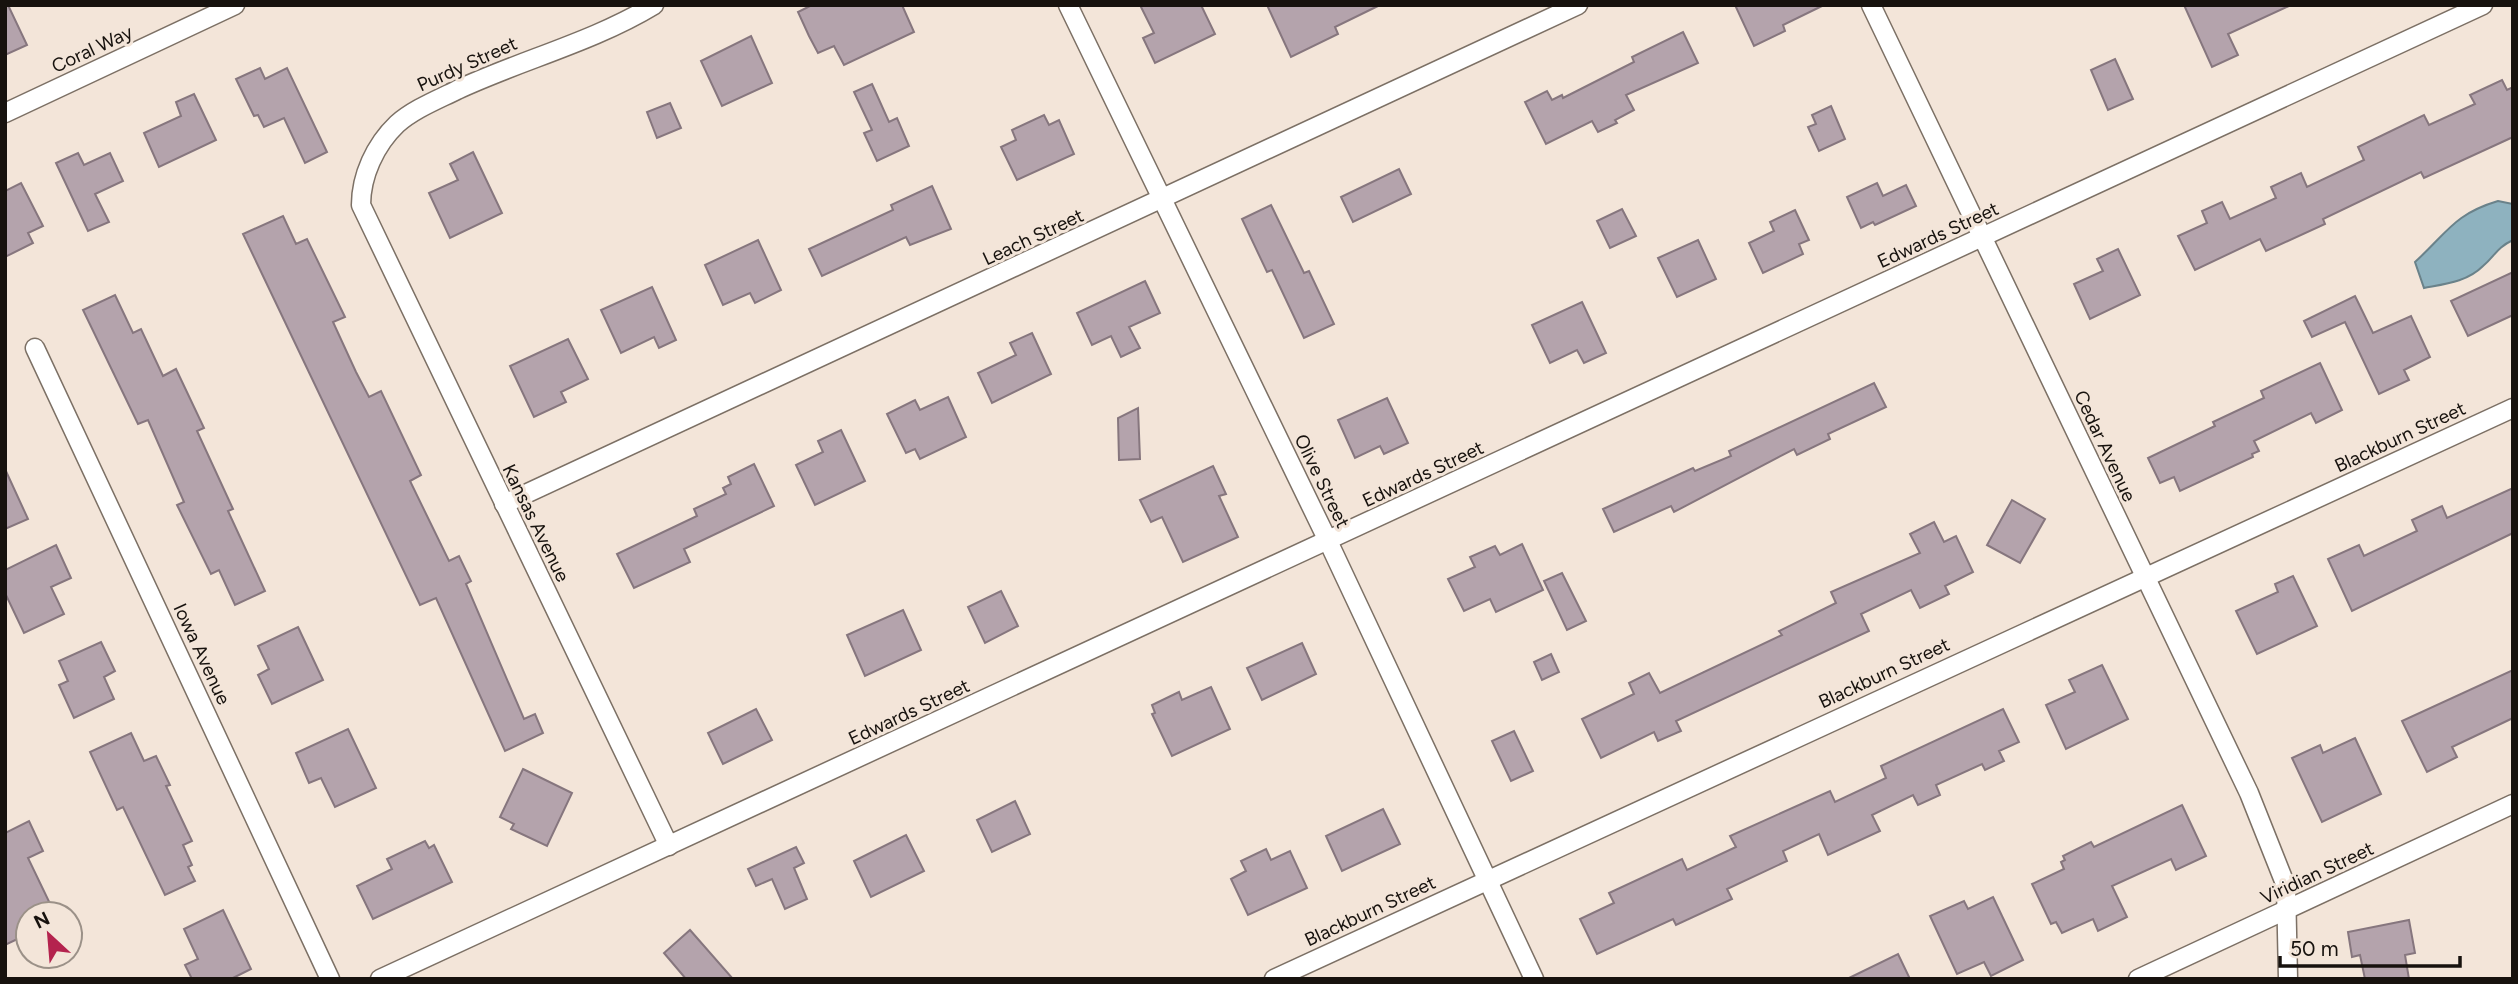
<svg xmlns="http://www.w3.org/2000/svg" width="2518" height="984" font-family="Figtree,sans-serif">
<style>
.water{fill:#8eb2bf;stroke:#6a828a;stroke-width:2}
.building{fill:#b4a3ac;stroke:#86767e;stroke-width:2}
.lines{fill:none;stroke-linecap:round;stroke-linejoin:round}
.street-casing{stroke:#7c7065;stroke-width:21}
.street{stroke:#fff;stroke-width:18}
.labels{text-anchor:middle;dominant-baseline:central;stroke-width:6;stroke-linejoin:round;paint-order:stroke}
.street-label{font-size:19px;fill:#17120e;stroke:#f3e5d9}
</style>
<rect width="100%" height="100%" fill="#f3e5d9"/>
<path class="water" d="M 2498,201 L 2513,204 L 2513,240 C 2496,248 2496,255 2483,266 C 2467,282 2445,284 2424,288 L 2415,262 C 2447,233 2454,214 2498,201 Z"/>
<g class="building">
<polygon points="5,5 8,5 27,45 5,55"/>
<polygon points="812,5 902,5 914,32 844,65 834,46 818,53 809,36 798,12"/>
<polygon points="1140,5 1201,5 1215,34 1155,63 1143,38 1154,33"/>
<polygon points="1267,5 1380,5 1335,27 1338,34 1291,57"/>
<polygon points="1735,5 1824,5 1783,25 1785,31 1754,46"/>
<polygon points="2184,5 2291,5 2228,34 2238,55 2212,67"/>
<polygon points="1683,32 1698,63 1626,95 1634,110 1615,120 1617,123 1598,132 1592,121 1546,144 1525,102 1547,91 1552,100 1562,95 1563,98 1634,62 1632,57"/>
<polygon points="751,36 772,83 722,106 701,61"/>
<polygon points="2115,59 2133,99 2108,110 2091,70"/>
<polygon points="260,68 265,79 287,68 327,152 305,163 284,118 264,127 258,115 254,116 236,79"/>
<polygon points="2502,80 2507,90 2513,87 2513,137 2424,178 2421,172 2323,219 2325,224 2266,251 2260,239 2195,270 2178,236 2207,223 2202,211 2222,202 2230,219 2276,198 2271,187 2301,173 2307,187 2364,160 2358,147 2424,115 2429,125 2475,104 2470,95"/>
<polygon points="872,84 889,122 897,118 909,146 877,161 864,133 872,130 854,92"/>
<polygon points="194,94 216,140 159,167 144,133 181,116 176,102"/>
<polygon points="670,103 681,128 657,138 647,112"/>
<polygon points="1831,106 1845,139 1819,151 1808,127 1816,124 1812,115"/>
<polygon points="1044,115 1049,125 1059,120 1074,154 1017,180 1001,147 1016,140 1012,130"/>
<polygon points="473,152 502,213 450,238 429,193 458,180 450,164"/>
<polygon points="78,153 84,165 110,153 123,181 95,194 109,222 88,231 56,163"/>
<polygon points="1399,169 1411,194 1353,222 1341,197"/>
<polygon points="21,183 43,226 28,233 33,243 5,257 5,191"/>
<polygon points="1877,183 1883,196 1906,185 1916,206 1875,225 1873,222 1861,228 1847,197"/>
<polygon points="932,186 951,229 910,245 906,237 822,276 809,249 893,210 891,205"/>
<polygon points="1271,205 1304,273 1309,271 1334,324 1304,338 1272,270 1267,272 1242,219"/>
<polygon points="1622,209 1636,236 1610,248 1597,221"/>
<polygon points="1795,210 1809,240 1799,244 1803,254 1763,273 1749,243 1774,231 1770,222"/>
<polygon points="283,216 296,244 307,239 345,317 333,322 356,372 369,397 381,391 421,475 410,481 449,561 459,556 471,581 466,584 524,719 535,714 543,733 505,751 436,598 420,605 243,234"/>
<polygon points="758,240 781,290 755,303 750,293 723,305 705,265"/>
<polygon points="1698,240 1716,279 1677,297 1658,258"/>
<polygon points="2118,249 2140,295 2090,319 2074,284 2103,271 2097,259"/>
<polygon points="2513,272 2513,315 2468,336 2451,301"/>
<polygon points="1145,281 1160,313 1129,327 1140,348 1121,357 1111,336 1092,345 1077,313"/>
<polygon points="652,287 676,340 659,348 654,337 621,353 601,310"/>
<polygon points="115,295 133,333 141,329 163,376 176,369 204,428 197,431 233,509 228,511 265,591 235,605 219,570 211,574 177,505 184,502 148,420 138,424 83,310"/>
<polygon points="2355,296 2373,333 2411,316 2430,357 2404,370 2409,380 2379,394 2345,322 2312,337 2304,321"/>
<polygon points="1582,302 1606,353 1584,363 1577,350 1550,363 1532,325"/>
<polygon points="1032,333 1051,374 992,403 978,373 1016,355 1010,343"/>
<polygon points="568,339 588,379 561,392 566,402 534,417 510,366"/>
<polygon points="2320,363 2342,410 2316,423 2311,413 2254,441 2259,451 2252,454 2253,457 2180,491 2174,477 2160,483 2148,458 2215,426 2213,422 2264,398 2261,391"/>
<polygon points="1874,383 1886,407 1828,434 1830,439 1797,455 1794,449 1674,512 1671,506 1614,532 1603,509 1693,468 1695,471 1731,456 1729,451"/>
<polygon points="948,397 966,437 920,459 915,449 906,453 887,414 915,400 920,410"/>
<polygon points="1387,398 1408,443 1384,454 1380,446 1355,458 1338,420"/>
<polygon points="1138,408 1140,459 1119,460 1118,418"/>
<polygon points="841,430 865,481 815,505 796,465 823,452 818,441"/>
<polygon points="754,464 774,506 684,549 690,562 634,588 617,554 697,516 694,509 726,494 723,488 731,484 728,477"/>
<polygon points="1213,466 1226,494 1219,496 1238,537 1183,562 1162,517 1151,522 1140,500"/>
<polygon points="5,469 28,519 5,529"/>
<polygon points="2513,488 2513,533 2352,611 2328,559 2359,545 2364,556 2417,531 2412,520 2442,506 2447,518"/>
<polygon points="2012,500 2045,519 2020,563 1987,545"/>
<polygon points="1934,522 1944,542 1956,536 1973,572 1945,586 1949,594 1920,608 1911,590 1861,614 1869,631 1676,721 1681,731 1658,741 1654,732 1601,758 1582,719 1634,694 1629,683 1649,673 1660,693 1782,635 1779,631 1836,603 1831,592 1920,553 1910,534"/>
<polygon points="1522,544 1543,590 1496,612 1490,599 1464,611 1448,579 1475,567 1470,557 1495,546 1500,555"/>
<polygon points="56,545 71,578 51,587 64,614 24,633 5,593 5,570"/>
<polygon points="1562,573 1586,621 1567,630 1544,581"/>
<polygon points="2293,576 2317,626 2257,654 2236,611 2278,592 2275,584"/>
<polygon points="1001,591 1018,626 985,643 968,607"/>
<polygon points="903,610 921,650 865,676 847,635"/>
<polygon points="298,627 323,680 272,704 258,675 269,669 258,646"/>
<polygon points="101,642 115,671 104,677 114,699 74,718 59,685 68,681 59,661"/>
<polygon points="1302,643 1316,674 1262,700 1247,668"/>
<polygon points="1551,654 1559,672 1542,680 1534,662"/>
<polygon points="2102,665 2128,719 2066,749 2046,705 2075,692 2069,680"/>
<polygon points="2513,670 2513,718 2452,747 2457,757 2427,772 2402,721"/>
<polygon points="1211,687 1230,729 1172,756 1152,714 1155,713 1152,705 1179,692 1182,700"/>
<polygon points="756,709 772,740 723,764 708,733"/>
<polygon points="2003,709 2019,742 1999,751 2004,761 1985,770 1982,764 1936,785 1940,795 1918,805 1913,795 1872,815 1880,831 1828,855 1819,834 1783,851 1787,861 1727,889 1732,899 1676,925 1673,919 1597,954 1580,919 1614,903 1609,893 1682,859 1687,870 1736,847 1730,836 1830,791 1835,802 1886,778 1881,766"/>
<polygon points="348,729 376,788 335,807 321,778 309,783 296,753"/>
<polygon points="1514,731 1533,771 1511,781 1492,741"/>
<polygon points="131,733 144,761 156,756 170,785 166,786 192,841 183,845 192,865 188,867 195,881 165,895 123,807 117,810 90,752"/>
<polygon points="2355,738 2381,794 2322,822 2292,758 2320,745 2323,753"/>
<polygon points="523,769 572,793 547,846 511,829 514,824 500,817"/>
<polygon points="1015,801 1030,834 992,852 977,820"/>
<polygon points="2182,805 2206,856 2176,870 2171,859 2112,886 2127,917 2098,931 2093,919 2062,933 2056,922 2051,924 2032,884 2064,869 2061,862 2065,860 2063,856 2091,842 2094,847"/>
<polygon points="1383,809 1400,844 1342,871 1326,836"/>
<polygon points="29,821 43,851 28,858 55,914 28,914 28,934 5,945 5,833"/>
<polygon points="906,835 924,871 871,897 854,861"/>
<polygon points="425,841 429,848 434,845 452,882 373,919 357,886 392,869 387,859"/>
<polygon points="796,847 804,863 794,868 807,899 785,909 772,879 756,886 748,869"/>
<polygon points="1266,849 1271,860 1290,851 1307,888 1248,915 1231,879 1246,871 1241,861"/>
<polygon points="1993,897 2023,960 1991,976 1984,962 1957,974 1930,916 1964,901 1968,909"/>
<polygon points="223,910 251,969 231,979 192,979 185,965 198,959 184,929"/>
<polygon points="2409,920 2415,953 2405,955 2409,979 2365,979 2360,955 2352,957 2348,932"/>
<polygon points="690,930 733,979 686,979 664,953"/>
<polygon points="1898,954 1910,979 1847,979"/>
</g>
<g class="lines">
<defs>
<g id="street">
<path d="M 654,5 C 593,42 521,60 457,90 C 437,100 414,109 397,124 C 375,145 361,176 361,205 L 669,846"/>
<polyline points="1068,5 1328,541 1534,979"/>
<polyline points="1871,5 2249,793 2286,886 2288,979"/>
<polyline points="5,113 235,5"/>
<polyline points="35,348 330,979"/>
<polyline points="504,504 1578,5"/>
<polyline points="380,979 2483,5"/>
<polyline points="1274,979 2513,408"/>
<polyline points="2138,979 2513,804"/>
</g>
</defs>
<use href="#street" class="street-casing"/>
<use href="#street" class="street"/>
</g>
<g class="labels">
<g class="street-label">
<text transform="translate(92 49) rotate(-25)">Coral Way</text>
<text transform="translate(467 64) rotate(-24)">Purdy Street</text>
<text transform="translate(1938 235) rotate(-25)">Edwards Street</text>
<text transform="translate(1033 237) rotate(-25)">Leach Street</text>
<text transform="translate(2400 437) rotate(-25)">Blackburn Street</text>
<text transform="translate(2105 446) rotate(65)">Cedar Avenue</text>
<text transform="translate(1423 474) rotate(-25)">Edwards Street</text>
<text transform="translate(1322 481) rotate(64)">Olive Street</text>
<text transform="translate(536 523) rotate(64)">Kansas Avenue</text>
<text transform="translate(202 654) rotate(65)">Iowa Avenue</text>
<text transform="translate(1884 673) rotate(-25)">Blackburn Street</text>
<text transform="translate(909 712) rotate(-25)">Edwards Street</text>
<text transform="translate(2317 873) rotate(-25)">Viridian Street</text>
<text transform="translate(1370 911) rotate(-25)">Blackburn Street</text>
</g>
</g>
<rect width="2518" height="984" fill="none" stroke="#17120e" stroke-width="14"/>
<g transform="translate(49 935) rotate(334)"><circle r="33" fill="#f3e5d9" stroke="#9b9188" stroke-width="2"/>
<path d="M0-5L12 26L0 18L-12 26Z" fill="#b4234e"/>
<text y="-10" font-size="19" font-weight="bold" text-anchor="middle" fill="#17120e">N</text>
</g>
<path d="M2280 956v10h180v-10" fill="none" stroke="#17120e" stroke-width="3.5"/>
<text x="2290" y="956" font-size="21" fill="#17120e" stroke="#f3e5d9" stroke-width="5" paint-order="stroke">50 m</text>
</svg>
